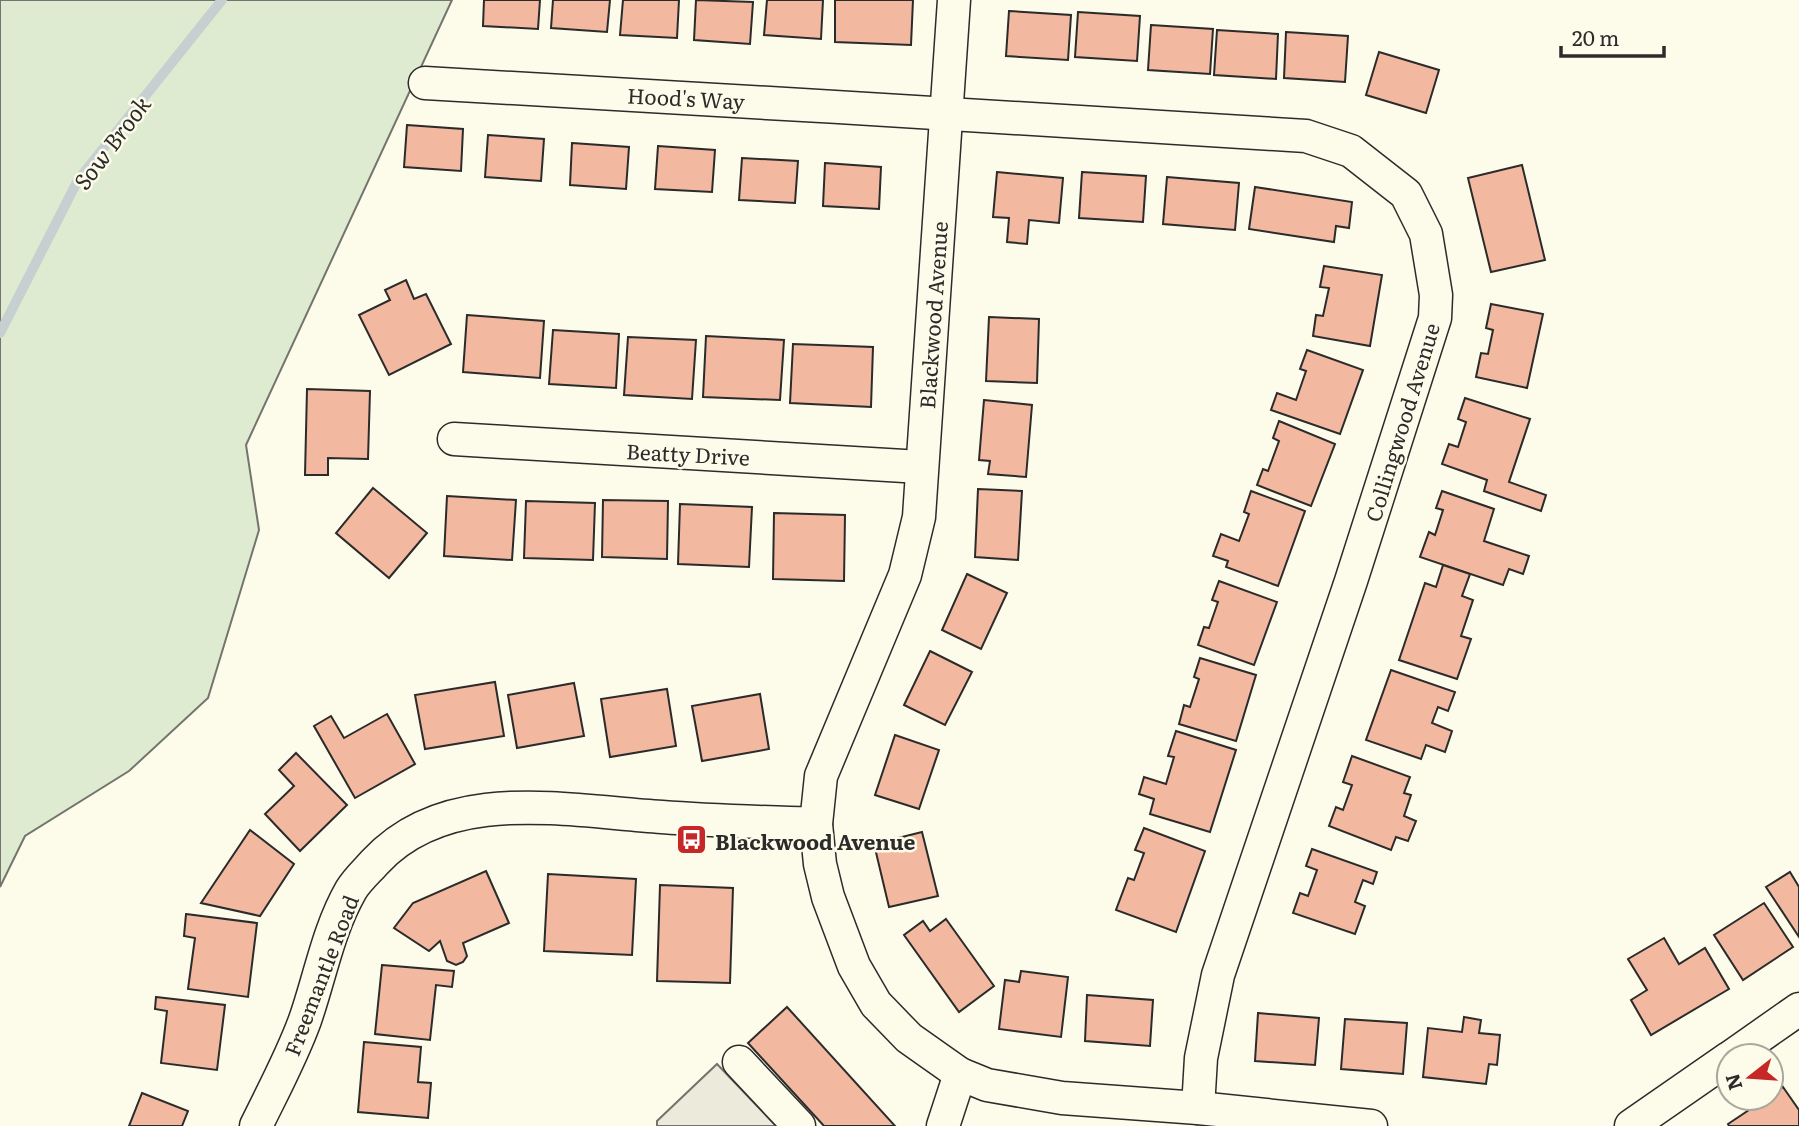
<svg xmlns="http://www.w3.org/2000/svg" width="1799" height="1126" font-family="Literata,serif">
<style>
.green{fill:#deebd1;stroke:#74746e;stroke-width:2}
.parking{fill:#eceadb;stroke:#74746e;stroke-width:2}
.lines{fill:none;stroke-linecap:round;stroke-linejoin:round}
.stream{stroke:#c7d0d0;stroke-width:10}
.building{fill:#f2b8a0;stroke:#2b2b2b;stroke-width:2}
.minor-casing{stroke:#2b2b2b;stroke-width:35}
.minor{stroke:#fdfbea;stroke-width:32}
.labels{text-anchor:middle;dominant-baseline:central;stroke-width:5;stroke-linejoin:round;paint-order:stroke}
.street-label{font-size:21px;fill:#2b2b2b;stroke:#fdfbea}
.poi-label{font-size:21px;font-weight:bold;fill:#2b2b2b;stroke:#fdfbea;text-anchor:start}
.water-label{font-size:23px;font-style:italic;fill:#2b2b2b;stroke:#fdfbea}
</style>
<rect width="100%" height="100%" fill="#fdfbea"/>
<polygon class="green" points="0,0 452,0 246,445 259,530 208,698 129,771 25,836 0,887"/>
<polygon class="parking" points="717,1064 776,1126 657,1126 657,1121"/>
<g class="lines">
<polyline class="stream" points="0,333 78,180 222,0"/>
</g>
<g class="building">
<polygon points="484,0 540,0 538,29 483,26"/>
<polygon points="553,0 610,0 607,32 551,28"/>
<polygon points="623,0 679,0 677,38 620,35"/>
<polygon points="696,0 753,2 750,44 694,40"/>
<polygon points="767,0 823,0 821,39 764,35"/>
<polygon points="835,0 913,0 911,45 835,42"/>
<polygon points="1009,11 1071,15 1068,60 1006,56"/>
<polygon points="1078,12 1140,16 1137,61 1075,57"/>
<polygon points="1151,25 1213,29 1210,74 1148,70"/>
<polygon points="1217,30 1278,34 1276,79 1214,75"/>
<polygon points="1286,32 1348,36 1345,82 1284,78"/>
<polygon points="1379,52 1439,70 1426,113 1366,95"/>
<polygon points="407,125 463,129 461,171 404,167"/>
<polygon points="488,135 544,139 541,181 485,177"/>
<polygon points="572,143 629,147 626,189 570,185"/>
<polygon points="658,146 715,150 712,192 655,189"/>
<polygon points="742,158 798,161 795,203 739,200"/>
<polygon points="825,163 881,167 879,209 823,206"/>
<polygon points="1522,165 1545,260 1491,272 1468,178"/>
<polygon points="997,172 1063,178 1059,223 1029,220 1027,244 1007,242 1009,218 993,217"/>
<polygon points="1082,172 1146,176 1143,222 1079,218"/>
<polygon points="1167,177 1239,183 1235,230 1163,224"/>
<polygon points="1255,187 1352,202 1349,228 1336,226 1334,242 1249,229"/>
<polygon points="1324,266 1382,275 1370,346 1313,336 1316,315 1323,316 1329,288 1320,287"/>
<polygon points="406,280 414,299 426,294 451,344 389,375 359,315 390,300 385,290"/>
<polygon points="1491,304 1543,314 1527,388 1476,377 1481,353 1488,354 1493,330 1486,328"/>
<polygon points="467,315 544,321 540,378 463,372"/>
<polygon points="989,317 1039,319 1037,383 986,381"/>
<polygon points="553,330 619,334 616,388 549,384"/>
<polygon points="706,336 784,340 780,400 703,397"/>
<polygon points="628,337 696,340 692,399 624,395"/>
<polygon points="793,344 873,347 871,407 790,403"/>
<polygon points="1307,350 1363,370 1340,434 1271,410 1277,393 1296,400 1306,371 1300,369"/>
<polygon points="307,389 370,391 368,459 328,458 328,475 305,475"/>
<polygon points="1465,398 1530,419 1509,482 1546,495 1541,511 1484,491 1487,480 1442,464 1449,444 1458,447 1466,422 1458,419"/>
<polygon points="984,400 1032,405 1026,477 988,474 990,461 979,460"/>
<polygon points="1279,421 1335,444 1311,506 1257,485 1263,469 1268,471 1279,441 1273,438"/>
<polygon points="373,488 427,533 389,578 336,533"/>
<polygon points="978,489 1022,491 1018,560 975,557"/>
<polygon points="1251,491 1305,511 1278,586 1226,567 1228,561 1213,556 1221,534 1239,541 1249,514 1244,512"/>
<polygon points="1442,491 1494,509 1484,541 1529,556 1523,574 1509,569 1503,585 1420,557 1429,532 1435,535 1443,510 1436,508"/>
<polygon points="447,496 516,500 512,560 444,556"/>
<polygon points="603,500 668,501 667,559 602,557"/>
<polygon points="526,501 595,503 593,560 524,558"/>
<polygon points="680,504 752,507 749,567 678,564"/>
<polygon points="774,513 845,515 844,581 773,579"/>
<polygon points="1443,565 1470,574 1462,596 1473,600 1461,636 1471,639 1457,679 1399,660 1425,583 1436,587"/>
<polygon points="967,574 1007,593 981,649 942,630"/>
<polygon points="1219,581 1277,602 1254,665 1198,645 1204,627 1209,628 1218,602 1212,600"/>
<polygon points="930,651 972,672 945,725 904,705"/>
<polygon points="1200,658 1256,675 1236,741 1179,724 1184,705 1190,707 1199,679 1194,677"/>
<polygon points="1391,670 1455,692 1448,711 1438,707 1432,723 1452,731 1445,752 1426,745 1421,759 1366,740"/>
<polygon points="495,682 504,736 425,749 415,695"/>
<polygon points="574,683 584,736 517,748 508,695"/>
<polygon points="667,689 676,746 610,757 601,699"/>
<polygon points="760,694 769,749 702,761 692,706"/>
<polygon points="387,714 415,764 355,798 314,726 331,716 344,738"/>
<polygon points="1176,731 1236,750 1210,832 1150,814 1154,799 1139,794 1144,777 1166,784 1174,757 1168,756"/>
<polygon points="895,735 939,750 919,809 875,795"/>
<polygon points="296,753 347,805 300,851 265,814 294,786 279,770"/>
<polygon points="1352,756 1410,777 1404,793 1411,795 1404,816 1416,821 1408,841 1396,837 1391,850 1329,826 1336,807 1343,810 1352,785 1343,782"/>
<polygon points="1144,828 1205,851 1176,932 1116,910 1128,878 1134,880 1144,853 1135,850"/>
<polygon points="250,830 294,864 260,916 201,903"/>
<polygon points="922,832 938,896 889,907 874,844"/>
<polygon points="1312,849 1377,872 1373,884 1363,880 1355,902 1365,906 1355,934 1293,913 1300,893 1308,896 1317,870 1306,866"/>
<polygon points="486,871 509,923 463,943 467,956 463,962 456,965 447,961 440,941 429,951 394,928 413,903"/>
<polygon points="1790,872 1799,887 1799,937 1766,887"/>
<polygon points="548,874 636,879 632,955 544,951"/>
<polygon points="660,885 733,888 730,983 657,981"/>
<polygon points="1764,903 1793,947 1743,980 1714,935"/>
<polygon points="186,914 257,923 248,997 188,989 195,938 184,936"/>
<polygon points="946,919 994,986 959,1012 904,935 923,921 930,931"/>
<polygon points="1664,938 1679,964 1705,948 1729,989 1651,1035 1631,1000 1647,990 1628,959"/>
<polygon points="382,965 454,971 452,987 436,985 430,1040 375,1034"/>
<polygon points="1021,971 1068,977 1061,1037 999,1029 1005,980 1019,982"/>
<polygon points="1087,995 1153,1000 1150,1046 1085,1041"/>
<polygon points="156,997 225,1005 217,1070 161,1063 167,1011 155,1009"/>
<polygon points="787,1007 895,1126 824,1126 748,1043"/>
<polygon points="1258,1013 1319,1018 1315,1065 1255,1061"/>
<polygon points="1464,1017 1481,1020 1479,1033 1500,1035 1497,1065 1489,1064 1486,1084 1423,1077 1428,1028 1462,1032"/>
<polygon points="1345,1019 1407,1023 1403,1074 1341,1069"/>
<polygon points="364,1042 421,1047 418,1082 431,1083 428,1118 358,1112"/>
<polygon points="1783,1087 1799,1110 1799,1126 1729,1126 1728,1124 1767,1098 1771,1098 1771,1095"/>
<polygon points="142,1093 188,1111 182,1126 129,1126"/>
</g>
<g class="lines">
<defs>
<g id="minor">
<polyline points="954,0 919,517 905,575 821,776 816,824 820,864 828,897 854,966 876,1004 909,1038 960,1074 987,1085 1062,1098 1198,1108 1371,1126"/>
<path d="M 425,83 C 719,99 1012,118 1306,136 L 1351,151 L 1406,194 L 1426,234 L 1436,295 L 1435,318 L 1351,581 L 1218,975 L 1201,1058 L 1198,1108"/>
<polyline points="454,439 921,467"/>
<polyline points="1732,1056 1799,1009"/>
<polyline points="739,1062 799,1126"/>
<path d="M 256,1126 C 273,1091 292,1056 305,1020 C 320,977 328,930 351,890 C 357,880 367,871 375,862 C 447,784 567,811 662,817 C 713,821 765,822 816,824"/>
<polyline points="943,1126 960,1074"/>
<polyline points="1631,1126 1729,1058"/>
</g>
</defs>
<use href="#minor" class="minor-casing"/>
<use href="#minor" class="minor"/>
</g>
<defs>
<symbol id="bus-square" viewBox="-11 -11 22 22"><rect x="-9" y="-9" width="18" height="18" rx="4" fill="#c62828" stroke="#fdfbea"/><path d="M-5-6H5V4H4V6H2V4H-2V6H-4V4H-5ZM-3.5-4V0h7V-4ZM-3.5 1.2v1.5H-2V1.2ZM2 1.2v1.5H3.5V1.2Z" fill="#fff"/></symbol>
</defs>
<g fill-rule="evenodd">
<use href="#bus-square" x="674" y="822" width="35" height="35"/>
</g>
<g class="labels">
<g class="street-label">
<text transform="translate(686 97) rotate(3)">Hood's Way</text>
<text transform="translate(932 315) rotate(-86)">Blackwood Avenue</text>
<text transform="translate(1401 422) rotate(-73)">Collingwood Avenue</text>
<text transform="translate(688 453) rotate(3)">Beatty Drive</text>
<text transform="translate(320 975) rotate(-69)">Freemantle Road</text>
</g>
<g class="poi-label">
<text x="715" y="840">Blackwood Avenue</text>
</g>
<g class="water-label">
<text transform="translate(111 142) rotate(-53)">Sow Brook</text>
</g>
</g>
<g transform="translate(1750 1077) rotate(253)"><circle r="33" fill="#fdfbea" stroke="#a9a89e" stroke-width="2"/>
<path d="M0-5L12 26L0 18L-12 26Z" fill="#c62828"/>
<text y="-10" font-size="19" font-weight="bold" text-anchor="middle" fill="#2b2b2b">N</text>
</g>
<path d="M1561 46v10h103v-10" fill="none" stroke="#2b2b2b" stroke-width="3.5"/>
<text x="1572" y="46" font-size="21" fill="#2b2b2b" stroke="#fdfbea" stroke-width="5" paint-order="stroke">20 m</text>
</svg>
